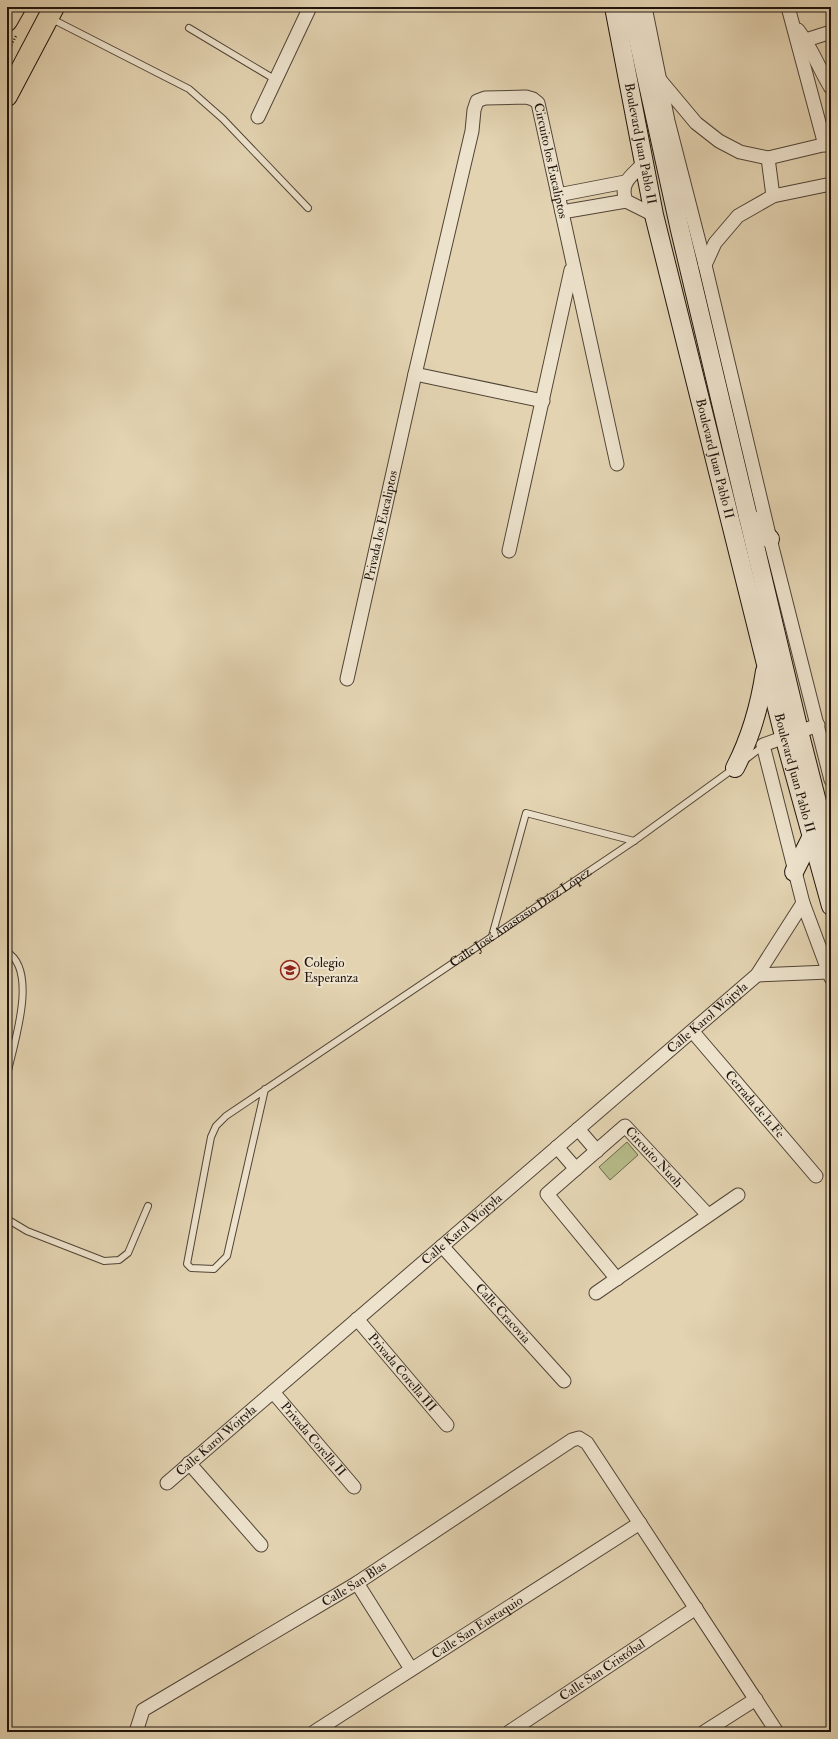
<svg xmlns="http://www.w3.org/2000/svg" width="838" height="1739" font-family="'IM FELL Double Pica',serif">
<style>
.green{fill:#b6bc8a;stroke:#6a684c}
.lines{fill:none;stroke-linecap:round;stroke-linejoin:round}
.lane-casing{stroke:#504436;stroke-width:8}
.street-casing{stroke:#504436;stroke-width:15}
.secondary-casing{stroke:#1f140d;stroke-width:20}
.primary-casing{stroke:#1f140d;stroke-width:22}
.path{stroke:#1f140d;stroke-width:2.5;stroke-dasharray:1 2;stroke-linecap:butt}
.lane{stroke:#ede2cc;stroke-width:6}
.street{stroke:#ede2cc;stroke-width:13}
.secondary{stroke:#ede2cc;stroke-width:18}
.primary{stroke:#e3d3b1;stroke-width:20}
.labels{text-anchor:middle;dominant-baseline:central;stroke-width:4;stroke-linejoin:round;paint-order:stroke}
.street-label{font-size:13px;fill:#1f140d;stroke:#ede2cc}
.poi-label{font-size:13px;fill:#1f140d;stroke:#ede2cc;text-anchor:start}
</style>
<rect width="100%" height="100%" fill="#e3d3b1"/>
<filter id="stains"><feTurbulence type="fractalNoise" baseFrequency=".005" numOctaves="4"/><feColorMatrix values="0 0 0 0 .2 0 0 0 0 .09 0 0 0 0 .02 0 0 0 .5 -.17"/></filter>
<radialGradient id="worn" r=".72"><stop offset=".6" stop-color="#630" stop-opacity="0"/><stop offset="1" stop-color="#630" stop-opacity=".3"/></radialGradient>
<polygon class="green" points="627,1142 638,1155 610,1180 599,1167"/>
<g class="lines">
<defs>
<g id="lane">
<polyline points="52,19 189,89 223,119 308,208"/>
<polyline points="189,28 276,80"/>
<polyline points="745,760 763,746"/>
<polyline points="492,936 526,813 634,841"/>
<path d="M 7,952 C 39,971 13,1046 7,1075"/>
<path id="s1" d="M 265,1089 L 227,1256 L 214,1269 L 191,1268 L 187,1264 L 211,1137 L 216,1126 L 226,1116 L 634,841 L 733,769"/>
<polyline points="7,1219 27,1231 104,1261 119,1260 128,1253 148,1206"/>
</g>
<g id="street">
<polyline points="645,7 668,121 705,265 770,539 831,780"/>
<polyline points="788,7 825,145"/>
<path d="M 798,30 C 812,48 819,69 831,88"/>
<polyline points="806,40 831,32"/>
<polyline points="660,80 696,123 719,141 740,152 768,158 831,143"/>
<polyline points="258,117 310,7"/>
<polyline points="768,158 773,196"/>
<path d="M 644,163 C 632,176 619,182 626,201 L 654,215"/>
<polyline points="558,195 625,182"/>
<polyline points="562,212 626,201"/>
<polyline points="705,265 715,243 738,216 773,196 831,184"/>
<polyline points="415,374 543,401"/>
<polyline points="509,551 571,270"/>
<path id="s2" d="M 347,679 L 415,374 L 472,131 L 474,110 L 477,101 L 485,98 L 526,97 L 533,99 L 538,103 L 617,464"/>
<polyline points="818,725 763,745 803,903 831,978"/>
<polyline points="757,975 829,972"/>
<path id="s3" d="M 693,1032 L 816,1176"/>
<polyline points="578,1129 597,1151"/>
<polyline points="557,1147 576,1169"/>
<path id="s4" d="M 442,1246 L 564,1381"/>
<path id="s5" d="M 617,1279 L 547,1194 L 625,1126 L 708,1215"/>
<polyline points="596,1293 738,1195"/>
<path id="s6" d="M 357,1319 L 447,1425"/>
<path id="s7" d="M 273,1392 L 354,1487"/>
<polyline points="189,1463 261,1545"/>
<path id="s8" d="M 167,1483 L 757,975 L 803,903"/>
<polyline points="357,1583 411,1669"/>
<path id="s9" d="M 136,1732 L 143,1710 L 357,1583 L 572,1440 L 579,1438 L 587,1443 L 777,1732"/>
<path id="s10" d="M 314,1732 L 640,1523"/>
<path id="s11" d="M 509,1732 L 696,1608"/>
<polyline points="704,1732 756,1699"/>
</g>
<g id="secondary">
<path id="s12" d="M 614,7 L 654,215 L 784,736 L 831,906"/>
<polyline points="631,7 680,230 799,731 831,857"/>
<polyline points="748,516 770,539"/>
<path d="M 735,768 C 751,737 760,705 765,671"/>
<polyline points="794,872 812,836"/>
</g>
<g id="primary">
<polyline points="7,21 15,7"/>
<polyline points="7,96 54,7"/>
</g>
</defs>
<use href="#lane" class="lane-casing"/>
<use href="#street" class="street-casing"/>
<use href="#secondary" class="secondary-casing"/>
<use href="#primary" class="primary-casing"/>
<polyline class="path" points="7,53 16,36"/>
<use href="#lane" class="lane"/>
<use href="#street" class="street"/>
<use href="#secondary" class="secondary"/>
<use href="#primary" class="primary"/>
</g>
<defs>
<symbol id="university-ring" viewBox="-11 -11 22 22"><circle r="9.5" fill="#ede2cc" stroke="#8f2418" stroke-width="1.5"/><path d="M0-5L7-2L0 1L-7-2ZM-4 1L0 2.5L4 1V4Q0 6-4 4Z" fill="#8f2418"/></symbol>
</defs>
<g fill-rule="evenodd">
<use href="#university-ring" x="279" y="959" width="22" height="22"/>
</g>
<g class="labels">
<g class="street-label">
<text stroke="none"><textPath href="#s12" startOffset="139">Boulevard Juan Pablo II</textPath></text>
<text stroke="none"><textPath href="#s2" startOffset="715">Circuito los Eucaliptos</textPath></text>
<text stroke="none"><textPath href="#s12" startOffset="463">Boulevard Juan Pablo II</textPath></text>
<text stroke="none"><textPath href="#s2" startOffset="157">Privada los Eucaliptos</textPath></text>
<text stroke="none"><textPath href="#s12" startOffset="787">Boulevard Juan Pablo II</textPath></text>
<text stroke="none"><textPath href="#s1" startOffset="729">Calle José Anastasio Díaz López</textPath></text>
<text stroke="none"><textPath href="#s8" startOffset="713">Calle Karol Wojtyła</textPath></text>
<text stroke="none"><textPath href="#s3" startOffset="95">Cerrada de la Fe</textPath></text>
<text stroke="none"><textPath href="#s5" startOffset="256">Circuito Nuoh</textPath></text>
<text stroke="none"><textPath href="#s8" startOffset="389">Calle Karol Wojtyła</textPath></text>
<text stroke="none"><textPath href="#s4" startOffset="91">Calle Cracovia</textPath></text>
<text stroke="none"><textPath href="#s6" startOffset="70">Privada Corella III</textPath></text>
<text stroke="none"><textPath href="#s7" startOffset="62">Privada Corella II</textPath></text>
<text stroke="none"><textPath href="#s8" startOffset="65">Calle Karol Wojtyła</textPath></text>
<text stroke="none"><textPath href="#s9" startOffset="269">Calle San Blas</textPath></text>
<text stroke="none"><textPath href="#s10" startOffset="194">Calle San Eustaquio</textPath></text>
<text stroke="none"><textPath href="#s11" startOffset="112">Calle San Cristóbal</textPath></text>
</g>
<g class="poi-label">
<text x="304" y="963">Colegio<tspan x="304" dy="15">Esperanza</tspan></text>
</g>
</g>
<rect width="838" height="1739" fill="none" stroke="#e3d3b1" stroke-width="24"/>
<rect x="8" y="8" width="822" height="1723" fill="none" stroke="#1f140d" stroke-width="2"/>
<rect x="12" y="12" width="814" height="1715" fill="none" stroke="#1f140d"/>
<rect width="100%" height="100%" filter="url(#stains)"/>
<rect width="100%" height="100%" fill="url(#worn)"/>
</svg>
